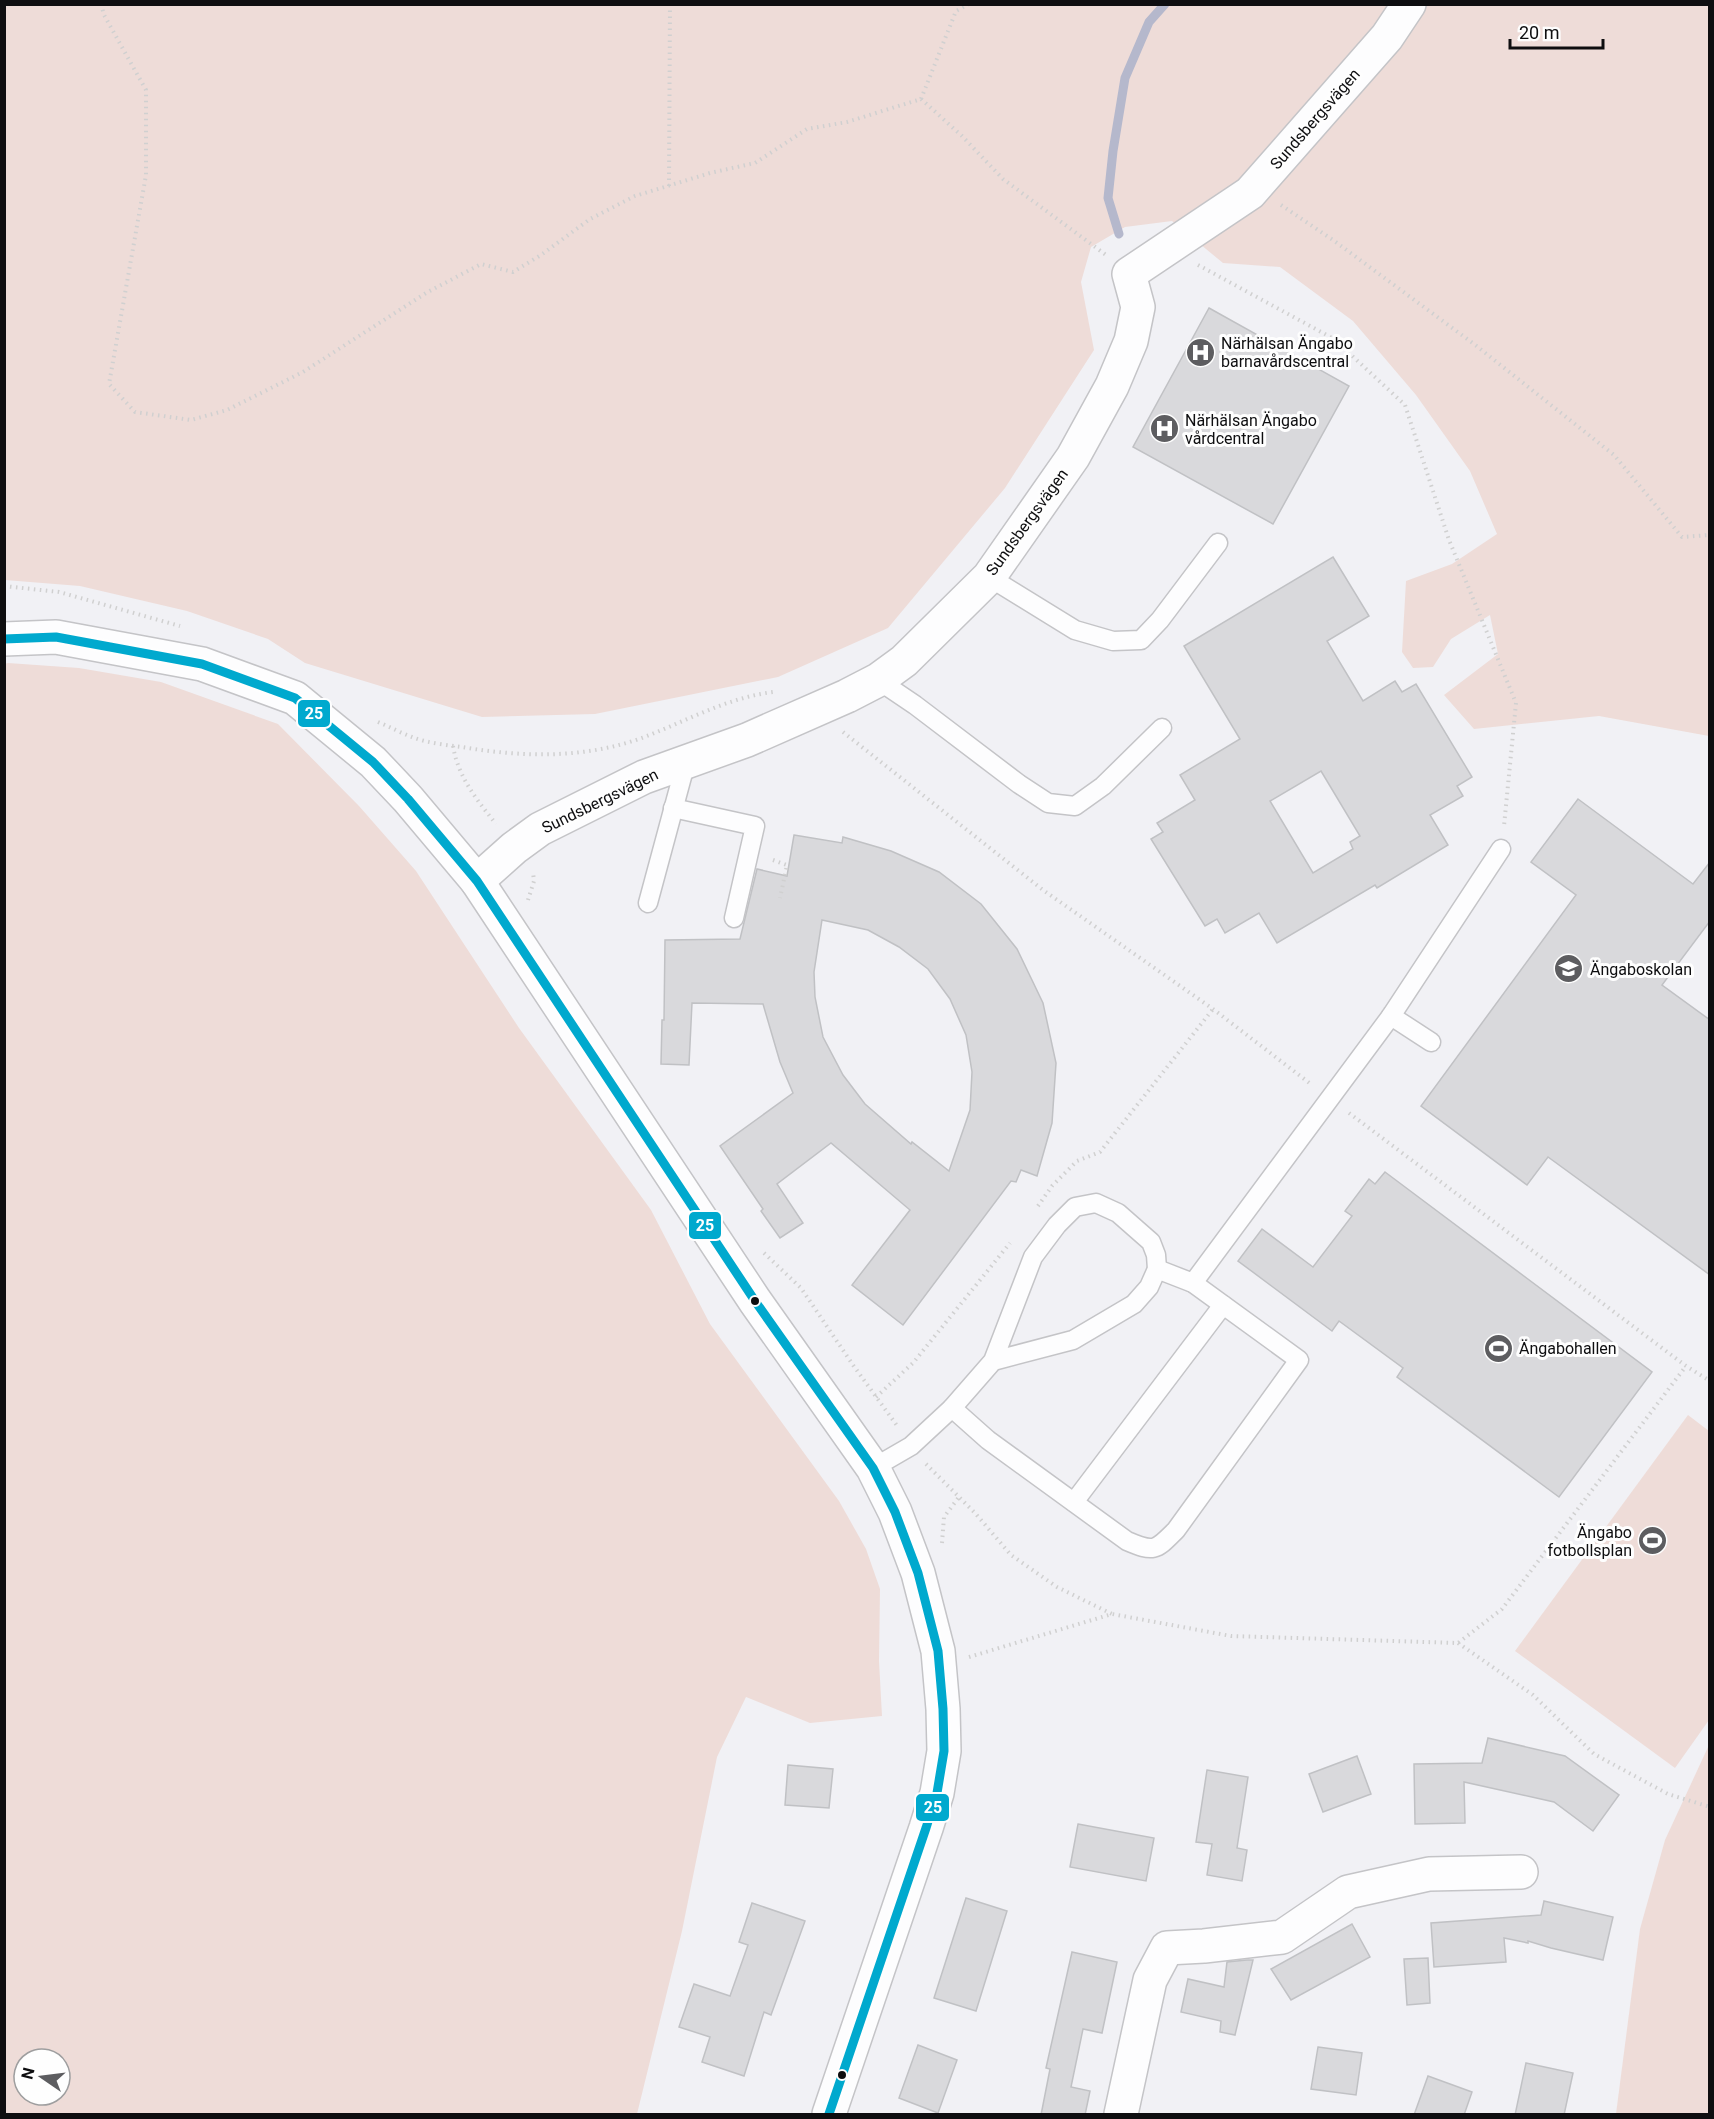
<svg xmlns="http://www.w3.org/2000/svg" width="1714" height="2119" font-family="Roboto,sans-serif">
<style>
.green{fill:#eedcd8;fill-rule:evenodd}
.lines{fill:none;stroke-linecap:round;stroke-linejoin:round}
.stream{stroke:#b5b8cc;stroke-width:9}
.building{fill:#d9d9dc;stroke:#c0c1c4;stroke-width:1.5;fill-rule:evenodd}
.service-casing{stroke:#c4c4c7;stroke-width:21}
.minor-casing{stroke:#c4c4c7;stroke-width:36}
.path{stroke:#d0d0d0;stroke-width:4;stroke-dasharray:1.5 4.5;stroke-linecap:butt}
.service{stroke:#fdfdfe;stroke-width:18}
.minor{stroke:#fdfdfe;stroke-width:33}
.bus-1-casing{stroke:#fefefe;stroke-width:14}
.bus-1{stroke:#00a9ce;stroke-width:9}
.bus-dot{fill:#0e0e10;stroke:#fefefe;stroke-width:2}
.labels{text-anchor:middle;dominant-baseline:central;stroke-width:6;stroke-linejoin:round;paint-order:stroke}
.street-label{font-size:16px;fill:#0e0e10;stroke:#fefefe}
.poi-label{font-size:16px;fill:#0e0e10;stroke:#fefefe;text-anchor:start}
.line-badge{stroke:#fefefe;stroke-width:2}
.badge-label{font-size:16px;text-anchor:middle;font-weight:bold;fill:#fff}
</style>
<rect width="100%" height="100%" fill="#f1f1f5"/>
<g class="green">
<polygon points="4,5 1709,5 1709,736 1599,716 1474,729 1444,695 1498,654 1490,615 1451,639 1433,667 1413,668 1402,652 1406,581 1452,564 1497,534 1470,471 1416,395 1353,321 1280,267 1223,263 1172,221 1125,227 1091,247 1081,282 1094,350 1005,488 888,628 778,677 595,714 482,717 305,663 268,639 187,611 80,586 5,580"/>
<path d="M 8,663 L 79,668 L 161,682 L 278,724 L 359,806 L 416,871 L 519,1028 L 651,1210 L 710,1324 L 839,1501 L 866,1549 L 880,1589 L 879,1661 L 882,1716 L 810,1723 L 746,1697 L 717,1757 L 682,1931 L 637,2114 L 5,2114 L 4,664 ZM 24,2059 L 60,2059 L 60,2095 L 24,2095 Z"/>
<polygon points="1688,1415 1709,1431 1709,1720 1675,1768 1515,1651"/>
<polygon points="1709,1745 1709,2114 1616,2114 1640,1929 1665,1840"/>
</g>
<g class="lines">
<polyline class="stream" points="1119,234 1108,198 1113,151 1125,78 1149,22 1165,4"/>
</g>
<g class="building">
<polygon points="1209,308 1349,386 1273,524 1133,447"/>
<path d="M 1333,557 L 1369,616 L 1327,641 L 1363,701 L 1395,681 L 1402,692 L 1416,684 L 1472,777 L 1457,786 L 1463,796 L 1430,815 L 1448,845 L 1377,888 L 1375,885 L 1277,943 L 1259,913 L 1225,933 L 1217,919 L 1205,926 L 1151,839 L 1163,832 L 1157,823 L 1195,800 L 1180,775 L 1240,739 L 1184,646 ZM 1321,771 L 1360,836 L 1350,842 L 1353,849 L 1313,873 L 1270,801 Z"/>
<polygon points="1578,799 1693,884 1710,862 1710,921 1662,985 1710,1020 1710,1275 1548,1157 1527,1185 1421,1106 1576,895 1531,862"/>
<path d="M 794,835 L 842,843 L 843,837 L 891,851 L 939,872 L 981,904 L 1017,949 L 1043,1003 L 1056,1063 L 1052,1123 L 1037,1176 L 1021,1170 L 1016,1182 L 1011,1181 L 903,1325 L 852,1285 L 910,1210 L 831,1143 L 777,1184 L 803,1223 L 780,1238 L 761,1211 L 763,1209 L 720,1146 L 793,1093 L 780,1062 L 763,1004 L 692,1003 L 689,1065 L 661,1064 L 662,1020 L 664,1020 L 665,940 L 740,939 L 757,869 L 787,876 ZM 822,920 L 868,930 L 899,947 L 928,969 L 950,999 L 966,1035 L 972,1072 L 970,1110 L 949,1171 L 912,1142 L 911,1144 L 865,1104 L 843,1075 L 823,1037 L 815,997 L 814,972 Z"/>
<polygon points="1385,1172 1652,1372 1559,1497 1397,1377 1403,1368 1339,1321 1332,1331 1238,1261 1262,1229 1313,1267 1352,1216 1345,1211 1369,1179 1375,1184"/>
<polygon points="1488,1738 1565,1756 1619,1795 1593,1831 1554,1802 1464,1782 1465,1823 1415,1824 1414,1764 1482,1763"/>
<polygon points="1357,1756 1371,1794 1323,1812 1309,1774"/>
<polygon points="788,1765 833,1769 829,1808 785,1805"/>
<polygon points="1207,1770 1248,1777 1237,1848 1247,1850 1242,1881 1207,1875 1212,1844 1196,1842"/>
<polygon points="1078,1824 1154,1838 1146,1881 1070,1867"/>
<polygon points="966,1898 1007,1911 976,2011 934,1998"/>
<polygon points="1544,1901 1613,1917 1603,1960 1551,1948 1528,1941 1528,1943 1504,1938 1506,1962 1434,1967 1431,1923 1541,1915"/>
<polygon points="752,1903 805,1921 771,2015 764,2012 744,2076 702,2062 710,2037 679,2027 694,1984 730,1996 748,1945 739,1942"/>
<polygon points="1352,1924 1370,1957 1291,2000 1271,1969"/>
<polygon points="1072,1952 1117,1962 1102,2033 1083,2029 1071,2087 1090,2091 1085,2115 1041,2115 1050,2069 1046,2068"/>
<polygon points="1428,1958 1430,2003 1407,2005 1404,1959"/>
<polygon points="1247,1960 1253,1960 1235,2035 1220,2032 1221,2021 1181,2012 1188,1979 1224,1987 1227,1962"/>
<polygon points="918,2045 957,2060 938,2113 899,2098"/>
<polygon points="1318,2047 1362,2053 1356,2095 1311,2089"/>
<polygon points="1526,2063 1573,2073 1564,2115 1515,2115"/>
<polygon points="1428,2076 1472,2092 1464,2115 1414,2115"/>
</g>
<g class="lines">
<defs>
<g id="service">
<polyline points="989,577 1075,630 1113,641 1141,640 1160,620 1218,543"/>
<polyline points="878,680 915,705 1019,784 1048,803 1075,806 1103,786 1162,728"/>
<polyline points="673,808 755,826 734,918"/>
<polyline points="648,903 686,762"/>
<polyline points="1391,1016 1431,1042"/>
<polyline points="1193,1283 1391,1016 1501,849"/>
<path d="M 952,1408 L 988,1440 L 1127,1541 C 1155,1553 1156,1550 1176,1530 L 1299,1360 L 1193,1283 L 1157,1269"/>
<polyline points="873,1468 911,1446 952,1408 993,1361 1073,1340 1134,1304 1149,1287 1157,1269 1156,1255 1151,1242 1118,1213 1096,1203 1075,1207 1057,1225 1033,1257 993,1361"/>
<polyline points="1074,1502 1223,1305"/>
</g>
<g id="minor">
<polyline points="4,639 56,637 202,664 295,698 373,762 408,799 477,881 755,1301 873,1468 895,1512 918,1573 938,1651 943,1709 944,1751 937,1793 926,1828 829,2114"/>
<polyline points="477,881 514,848 540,829 644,777 747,740 847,696 878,680 904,661 989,577 1073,457 1112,386 1131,341 1138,307 1129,274 1250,193 1387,37 1409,4"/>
<polyline points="1121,2114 1150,1980 1167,1948 1204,1946 1282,1937 1348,1892 1429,1874 1521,1872"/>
</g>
</defs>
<use href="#service" class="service-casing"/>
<use href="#minor" class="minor-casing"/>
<g class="path">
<polyline points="101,4 104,15 146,90 146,175 109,384 135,412 191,420 227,410 303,372 426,293 481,264 513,272 541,255 590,219 635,196 710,173 755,163 807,129 847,122 921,99 962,136 1003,179 1106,255"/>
<polyline points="921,99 956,11 969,4"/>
<polyline points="669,186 670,4"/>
<polyline points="1281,205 1333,240 1474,344 1614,455 1682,537 1710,535"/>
<polyline points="1198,265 1334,339 1405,405 1449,540 1516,703 1504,826"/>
<polyline points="4,586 59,592 180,626"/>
<path d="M 378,722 C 390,727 401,733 412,737 C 427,743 446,745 462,747 C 521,757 581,759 639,739 C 683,723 725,698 773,692"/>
<polyline points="843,732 1043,890 1213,1009 1312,1085"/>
<path d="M 453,746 C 458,777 477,800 496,824"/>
<polyline points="773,860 787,865 780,898"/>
<polyline points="528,900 534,881 533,872"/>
<polyline points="1349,1113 1686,1366 1710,1381"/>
<polyline points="1038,1206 1052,1186 1077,1161 1100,1152 1213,1009"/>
<polyline points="764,1253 801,1288 853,1365 898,1427"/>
<polyline points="876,1397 913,1363 1010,1243"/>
<polyline points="926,1464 975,1513 1011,1555 1057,1587 1112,1614"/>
<polyline points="942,1543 944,1517 959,1497"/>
<polyline points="1458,1643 1533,1695 1594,1754 1668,1794 1710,1807"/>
<polyline points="969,1657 1112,1614 1231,1636 1458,1643 1502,1609 1686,1366"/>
</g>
<use href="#service" class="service"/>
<use href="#minor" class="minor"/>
<defs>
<polyline id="bus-1" points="4,639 56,637 202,664 295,698 373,762 408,799 477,881 755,1301 873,1468 895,1512 918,1573 938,1651 943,1709 944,1751 937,1793 926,1828 829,2114"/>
</defs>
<use href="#bus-1" class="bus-1-casing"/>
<use href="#bus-1" class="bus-1"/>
</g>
<defs>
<symbol id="hospital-disc" viewBox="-11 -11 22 22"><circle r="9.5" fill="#5d5d60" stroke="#fefefe"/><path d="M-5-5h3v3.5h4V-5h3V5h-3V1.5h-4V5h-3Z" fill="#fff"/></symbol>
<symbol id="school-disc" viewBox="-11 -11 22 22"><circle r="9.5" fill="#5d5d60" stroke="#fefefe"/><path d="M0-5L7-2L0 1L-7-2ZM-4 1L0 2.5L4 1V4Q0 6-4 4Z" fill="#fff"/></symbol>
<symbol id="stadium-disc" viewBox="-11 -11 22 22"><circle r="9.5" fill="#5d5d60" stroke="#fefefe"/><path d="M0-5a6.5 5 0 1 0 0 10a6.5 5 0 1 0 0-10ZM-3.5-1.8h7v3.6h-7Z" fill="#fff"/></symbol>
</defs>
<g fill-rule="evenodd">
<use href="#hospital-disc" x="1184" y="336" width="33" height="33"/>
<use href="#hospital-disc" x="1148" y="412" width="33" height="33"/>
<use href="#school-disc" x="1552" y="952" width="33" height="33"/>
<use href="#stadium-disc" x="1482" y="1332" width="33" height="33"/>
<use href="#stadium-disc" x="1636" y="1524" width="33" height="33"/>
</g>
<g class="bus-dot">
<circle cx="755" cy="1301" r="5"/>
<circle cx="842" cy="2075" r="5"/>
</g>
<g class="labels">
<g class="street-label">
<text transform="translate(1315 119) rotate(-49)">Sundsbergsvägen</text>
<text transform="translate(1027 522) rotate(-54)">Sundsbergsvägen</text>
<text transform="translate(600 801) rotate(-26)">Sundsbergsvägen</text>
</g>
<g class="poi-label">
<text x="1221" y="343">Närhälsan Ängabo<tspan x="1221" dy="18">barnavårdscentral</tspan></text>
<text x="1185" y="420">Närhälsan Ängabo<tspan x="1185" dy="18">vårdcentral</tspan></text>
<text x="1590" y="969">Ängaboskolan</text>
<text x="1519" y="1348">Ängabohallen</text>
<text x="1632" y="1532" text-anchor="end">Ängabo<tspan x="1632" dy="18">fotbollsplan</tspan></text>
</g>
</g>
<g class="line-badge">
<rect x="297" y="699" width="34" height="29" rx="6" fill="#00a9ce"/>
<rect x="688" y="1211" width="34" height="29" rx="6" fill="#00a9ce"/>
<rect x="915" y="1793" width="35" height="29" rx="6" fill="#00a9ce"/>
</g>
<g class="badge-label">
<text x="314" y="719">25</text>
<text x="705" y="1231">25</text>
<text x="933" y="1813">25</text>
</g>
<rect width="1714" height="2119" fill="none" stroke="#0e0e10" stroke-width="12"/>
<g transform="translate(42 2077) rotate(284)"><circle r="28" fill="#fefefe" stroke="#9e9e9f" stroke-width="1.5"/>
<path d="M0-4.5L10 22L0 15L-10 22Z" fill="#5d5d60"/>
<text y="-9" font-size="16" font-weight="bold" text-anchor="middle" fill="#0e0e10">N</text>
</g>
<path d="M1510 39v9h93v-9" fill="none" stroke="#0e0e10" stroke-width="3"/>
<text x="1519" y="39" font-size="18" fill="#0e0e10" stroke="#fefefe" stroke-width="4.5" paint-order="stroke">20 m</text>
</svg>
